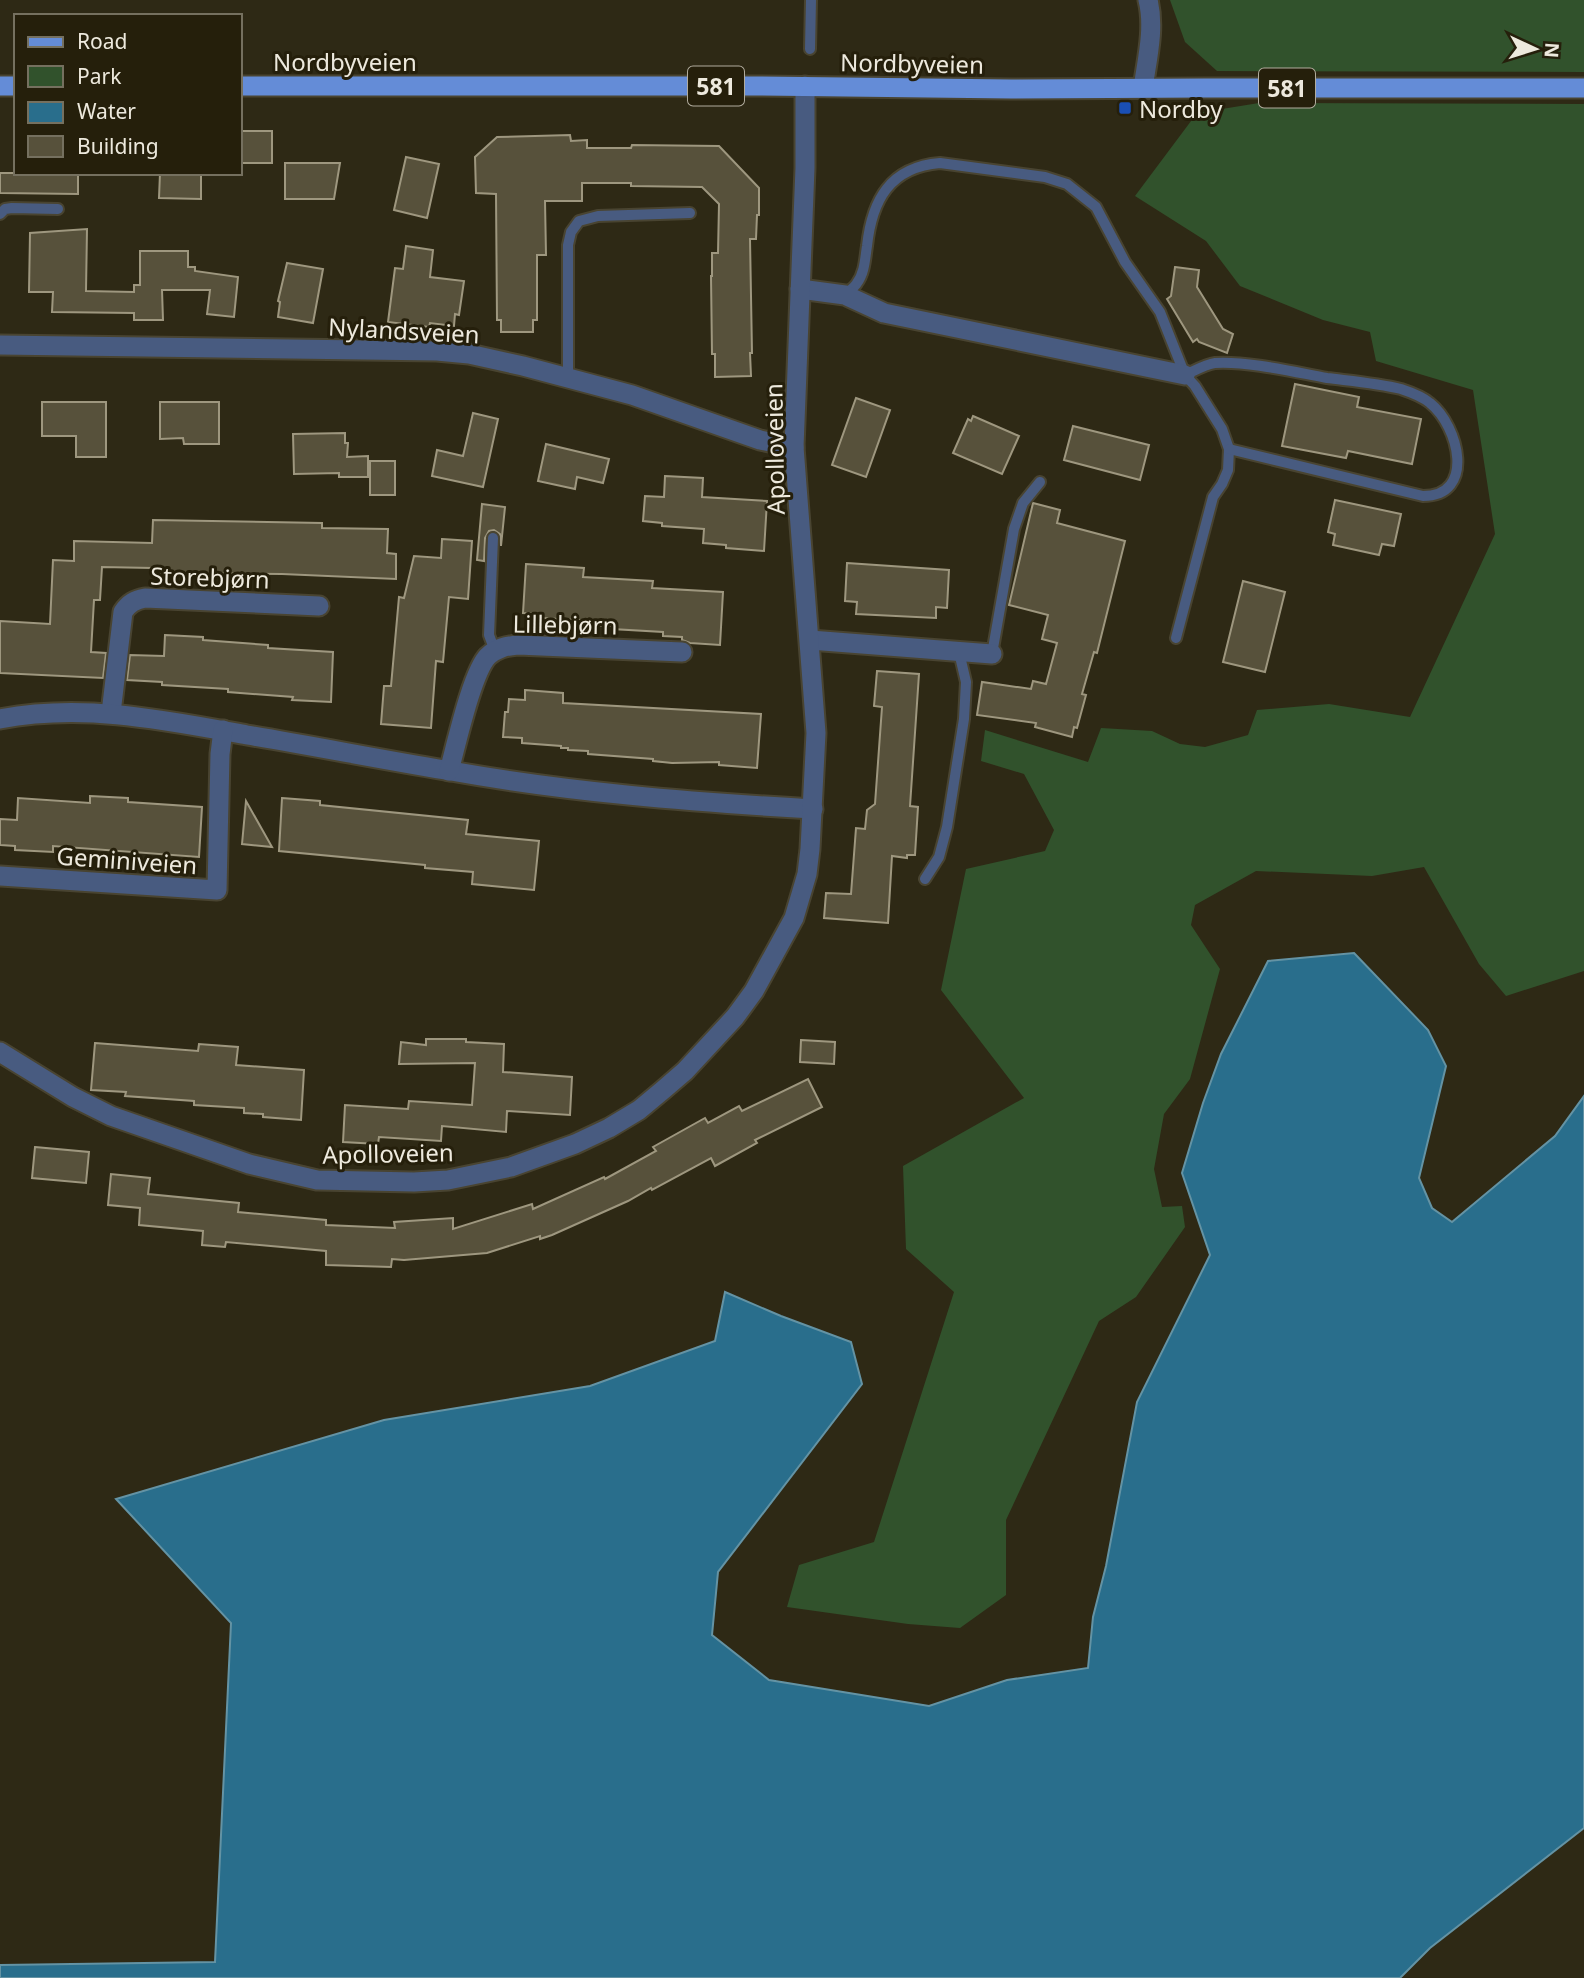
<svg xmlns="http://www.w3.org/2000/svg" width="1584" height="1978" font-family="'Noto Sans',sans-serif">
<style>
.green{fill:#31522c}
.water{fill:#296e8c;stroke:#6493a4;stroke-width:2}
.building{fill:#57513b;stroke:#9e977f;stroke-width:2}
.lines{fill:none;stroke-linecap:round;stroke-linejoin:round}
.service-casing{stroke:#494431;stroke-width:14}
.minor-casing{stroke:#494431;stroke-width:23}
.primary-casing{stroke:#494431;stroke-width:23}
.service{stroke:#485b80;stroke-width:10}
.minor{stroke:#485b80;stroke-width:19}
.primary{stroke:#648cd7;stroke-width:19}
.transit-dot{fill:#1a4fb4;stroke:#251f0b;stroke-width:2.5}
.labels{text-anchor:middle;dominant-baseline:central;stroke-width:6;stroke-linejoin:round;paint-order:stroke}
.shield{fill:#251f0b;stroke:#b1ac9e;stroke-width:2}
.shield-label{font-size:23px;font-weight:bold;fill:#ede9dd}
.street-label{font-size:24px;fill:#ede9dd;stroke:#251f0b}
.poi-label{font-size:24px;fill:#ede9dd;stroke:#251f0b;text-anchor:start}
</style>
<rect width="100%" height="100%" fill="#2e2915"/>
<g class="green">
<polygon points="1170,0 1584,0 1584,72 1217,71 1185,42"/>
<polygon points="1259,103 1584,104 1584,971 1506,996 1479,964 1424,867 1372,876 1256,871 1195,905 1191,925 1220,969 1190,1079 1164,1114 1154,1169 1162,1207 1182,1206 1185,1227 1136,1297 1099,1321 1006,1520 1006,1595 960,1628 908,1624 787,1607 799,1565 874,1542 954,1292 906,1249 903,1166 1024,1098 941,990 966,869 1045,851 1054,830 1024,774 981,761 985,730 1088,762 1101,728 1152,731 1180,744 1205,747 1248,735 1257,710 1329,704 1410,717 1495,534 1473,390 1376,361 1370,332 1323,320 1240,286 1206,241 1135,196 1197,113"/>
</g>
<polygon class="water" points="1354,953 1428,1030 1446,1066 1419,1178 1432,1208 1452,1222 1555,1136 1584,1096 1584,1828 1430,1948 1400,1978 0,1978 0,1965 215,1962 231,1623 116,1499 384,1420 590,1386 715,1341 725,1292 781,1316 851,1342 862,1384 718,1572 712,1635 769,1680 929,1706 1007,1680 1088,1668 1093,1617 1106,1566 1137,1402 1210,1255 1182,1173 1203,1103 1221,1054 1268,961"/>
<g class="building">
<polygon points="241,131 272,131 272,163 242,163"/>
<polygon points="570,135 571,141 587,140 587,148 631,148 632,145 719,146 759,188 759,215 757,215 756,239 750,239 752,353 750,353 751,376 715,377 715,354 712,354 711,276 712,276 712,253 718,253 719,204 702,187 631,186 631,183 582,183 582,201 545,201 546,255 537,255 537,320 533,320 533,332 501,332 501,320 497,320 496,194 476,193 475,157 497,137"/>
<polygon points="406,157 439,164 427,218 394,210"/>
<polygon points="285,163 340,163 334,199 285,199"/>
<polygon points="0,173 78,173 78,194 0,193"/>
<polygon points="160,173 201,173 201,199 159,198"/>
<polygon points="87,229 86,291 134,292 134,285 140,285 140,251 188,251 188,267 195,267 195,271 238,277 234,317 207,314 210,290 162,290 163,320 134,320 134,313 52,312 53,292 29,292 30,233"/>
<polygon points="406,246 433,250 430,277 464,281 459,315 455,314 454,326 430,323 429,327 388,322 395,268 403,269"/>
<polygon points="287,263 323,269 313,323 278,317 280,302 278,301"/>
<polygon points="1175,267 1199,270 1197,287 1223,329 1233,334 1227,353 1199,342 1197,339 1193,342 1167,299 1171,296"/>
<polygon points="1295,384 1359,397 1357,407 1421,419 1412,464 1348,451 1346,458 1282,446"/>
<polygon points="856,398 890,410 866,477 832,465"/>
<polygon points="42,402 106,402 106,457 76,457 76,436 42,436"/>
<polygon points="160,402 219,402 219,444 184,444 183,438 160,439"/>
<polygon points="473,413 498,419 483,487 432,476 437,450 463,456"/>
<polygon points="973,416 1019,436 1002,474 953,453 968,419 971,421"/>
<polygon points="1073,426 1149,445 1140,480 1064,460"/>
<polygon points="345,433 345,443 348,443 347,457 368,456 368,477 339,477 339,473 294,474 293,434"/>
<polygon points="546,444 609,459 603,483 577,477 575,489 538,481"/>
<rect x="370" y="461" width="25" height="34"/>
<polygon points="665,476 703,478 702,497 767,501 764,551 726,548 726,545 703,543 704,529 662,526 662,523 643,521 645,496 664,497"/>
<polygon points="1335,500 1401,514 1394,546 1382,544 1379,555 1333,545 1335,534 1328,532"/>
<polygon points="1033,503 1060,510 1057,523 1125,541 1097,653 1094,652 1082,694 1086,695 1077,728 1074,727 1072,737 1035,727 1036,723 977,715 982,682 1031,689 1033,681 1046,684 1057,643 1042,639 1048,615 1009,605"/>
<polygon points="482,504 505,507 501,546 500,534 494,530 489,531 485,538 484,561 477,560"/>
<polygon points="153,520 322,523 322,528 388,529 387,553 396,554 396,579 282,574 152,573 152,568 102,567 100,600 94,600 91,652 106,653 103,678 0,673 0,621 50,624 53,560 74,561 74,541 152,543"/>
<polygon points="442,539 472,541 468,599 449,597 443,662 436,661 431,728 381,724 384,686 391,686 399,597 404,598 414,556 441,558"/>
<polygon points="847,563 949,570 947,608 936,607 936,618 856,614 857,602 845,601"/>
<polygon points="526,564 584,568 583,577 653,581 652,588 723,592 720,645 690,643 682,640 682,637 663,636 663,632 612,629 612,626 592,625 592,621 542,618 542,614 523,613"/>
<polygon points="1243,581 1285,592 1265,672 1223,662"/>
<polygon points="165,635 203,637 203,640 268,645 268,648 333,652 331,702 292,700 293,697 228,692 228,689 162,685 162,682 127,680 130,655 164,656"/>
<polygon points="877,671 919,674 910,806 918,807 915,855 907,855 907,858 892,856 888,923 824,918 826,893 851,894 856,828 865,829 867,810 875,804 882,707 874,706"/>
<polygon points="525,690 563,693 563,703 761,714 757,768 719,765 719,762 672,763 653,761 653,759 588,754 588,751 568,750 568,748 561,748 561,746 522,743 522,738 503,737 505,712 508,712 509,699 525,700"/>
<polygon points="90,796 128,798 128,802 202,807 199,857 53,846 53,852 15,850 15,846 0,845 0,819 17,820 18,798 90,803"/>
<polygon points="282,798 320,801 320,805 468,820 466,834 539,841 534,890 472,884 473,872 425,868 425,865 279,851"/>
<polygon points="246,801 272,847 242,844"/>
<polygon points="426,1039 466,1039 466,1042 504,1044 503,1072 572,1077 570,1115 507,1111 506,1132 442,1126 441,1141 379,1137 378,1144 343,1142 345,1105 408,1109 409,1101 472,1105 475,1063 399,1064 401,1042 426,1045"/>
<polygon points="801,1040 835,1042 834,1064 800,1062"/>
<polygon points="95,1043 198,1051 199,1044 238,1047 236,1065 304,1070 301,1120 263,1117 263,1114 244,1113 244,1108 194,1105 194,1101 125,1096 126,1092 91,1090"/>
<polygon points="808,1079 822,1107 755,1140 757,1143 715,1166 711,1158 652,1190 651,1188 628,1201 552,1235 540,1239 540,1236 487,1253 404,1260 392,1259 391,1267 326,1265 326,1251 226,1242 225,1247 202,1245 203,1231 139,1225 140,1208 108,1205 111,1174 150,1178 148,1194 239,1203 238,1212 326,1220 326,1225 395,1228 394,1222 453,1218 453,1229 532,1204 533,1209 604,1177 605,1179 656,1151 653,1147 705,1118 708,1123 739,1106 742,1111"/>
<polygon points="35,1147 89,1152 86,1183 32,1178"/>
</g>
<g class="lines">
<defs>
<g id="service">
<polyline points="810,49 811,0"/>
<polyline points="0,214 5,209 12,208 58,209"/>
<path d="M 845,295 C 849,291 855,287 857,283 C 865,272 865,258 867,246 C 872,200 890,167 940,163 L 1045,177 L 1067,184 L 1096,207 L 1125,262 L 1160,312 L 1185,375 L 1195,386 L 1222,429 L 1229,449 L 1228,470 L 1222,484 L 1213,497 L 1176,638"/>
<path d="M 1185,375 C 1194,371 1206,364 1215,363 C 1248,361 1294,372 1327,378 C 1351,381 1377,383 1401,389 C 1410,392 1423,397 1430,403 C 1459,426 1476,496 1423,496 L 1229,449"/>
<polyline points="568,378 568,245 571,232 579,221 598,216 690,213"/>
<polyline points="493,538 489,635 495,651"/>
<polyline points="992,654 1014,529 1023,503 1040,482"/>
<polyline points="925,879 939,857 947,827 964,719 966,682 959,652"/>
</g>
<g id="minor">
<path d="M 1143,88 C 1147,60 1155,28 1148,0"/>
<polyline points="800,289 845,295 884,313 1185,375"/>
<polyline points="0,345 437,351 469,354 523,366 632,395 760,440 794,447"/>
<polyline points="810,640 992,654"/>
<path d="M 111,713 L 123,612 C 129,603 135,600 145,598 L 319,606"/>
<path d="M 0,719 C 83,703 165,720 247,735 C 313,746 379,759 445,770 C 567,792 690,802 813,809"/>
<path d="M 449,771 C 456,746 472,672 488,656 C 497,648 506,646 518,645 L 682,652"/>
<polyline points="0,876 217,890 220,754 223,730"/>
<polyline points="0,1052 73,1097 111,1116 249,1164 317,1180 414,1182 448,1180 511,1167 575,1144 609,1128 639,1110 663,1090 685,1071 735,1017 754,991 794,918 807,874 810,849 816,733 794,447 805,168 805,86"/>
</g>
<g id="primary">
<polyline points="0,86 16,86"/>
<polyline points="240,86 762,86 1011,89 1205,88 1584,88"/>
</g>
</defs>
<use href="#service" class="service-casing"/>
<use href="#minor" class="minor-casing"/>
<use href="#primary" class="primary-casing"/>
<use href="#service" class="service"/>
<use href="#minor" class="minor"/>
<use href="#primary" class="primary"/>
</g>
<rect class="transit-dot" x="1118" y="101" width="14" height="14" rx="3.5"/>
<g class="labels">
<g class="shield">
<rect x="688" y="66.5" width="56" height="39" rx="5"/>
<rect x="1259" y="68.5" width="56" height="39" rx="5"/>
</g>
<g class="shield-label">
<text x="716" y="86">581</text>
<text x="1287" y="88">581</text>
</g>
<g class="street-label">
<text x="345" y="61">Nordbyveien</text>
<text transform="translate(912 63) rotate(1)">Nordbyveien</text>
<text transform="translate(404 330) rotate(3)">Nylandsveien</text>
<text transform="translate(774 449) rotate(-91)">Apolloveien</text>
<text transform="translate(210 577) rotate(2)">Storebjørn</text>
<text transform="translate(565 624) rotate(1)">Lillebjørn</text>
<text transform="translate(127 860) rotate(4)">Geminiveien</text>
<text transform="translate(388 1153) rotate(-1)">Apolloveien</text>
</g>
<g class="poi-label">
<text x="1139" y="108">Nordby</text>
</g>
</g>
<rect x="14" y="14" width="228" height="161" fill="#251f0b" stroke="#75705f" stroke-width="2"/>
<rect x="28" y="37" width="35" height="10" fill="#648cd7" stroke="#75705f" stroke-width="2"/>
<text x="77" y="49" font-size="21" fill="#ede9dd">Road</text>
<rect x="28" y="66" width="35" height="21" fill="#31522c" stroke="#75705f" stroke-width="2"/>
<text x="77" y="84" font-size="21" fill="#ede9dd">Park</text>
<rect x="28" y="102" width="35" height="21" fill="#296e8c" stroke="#75705f" stroke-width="2"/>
<text x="77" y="119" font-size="21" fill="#ede9dd">Water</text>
<rect x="28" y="136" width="35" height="21" fill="#57513b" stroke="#75705f" stroke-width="2"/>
<text x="77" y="154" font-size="21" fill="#ede9dd">Building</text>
<g transform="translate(1535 49) rotate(94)" stroke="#251f0b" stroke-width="5" paint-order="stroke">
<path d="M0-5L12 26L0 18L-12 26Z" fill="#ede9dd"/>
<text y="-10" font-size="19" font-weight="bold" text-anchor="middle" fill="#ede9dd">N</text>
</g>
</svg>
